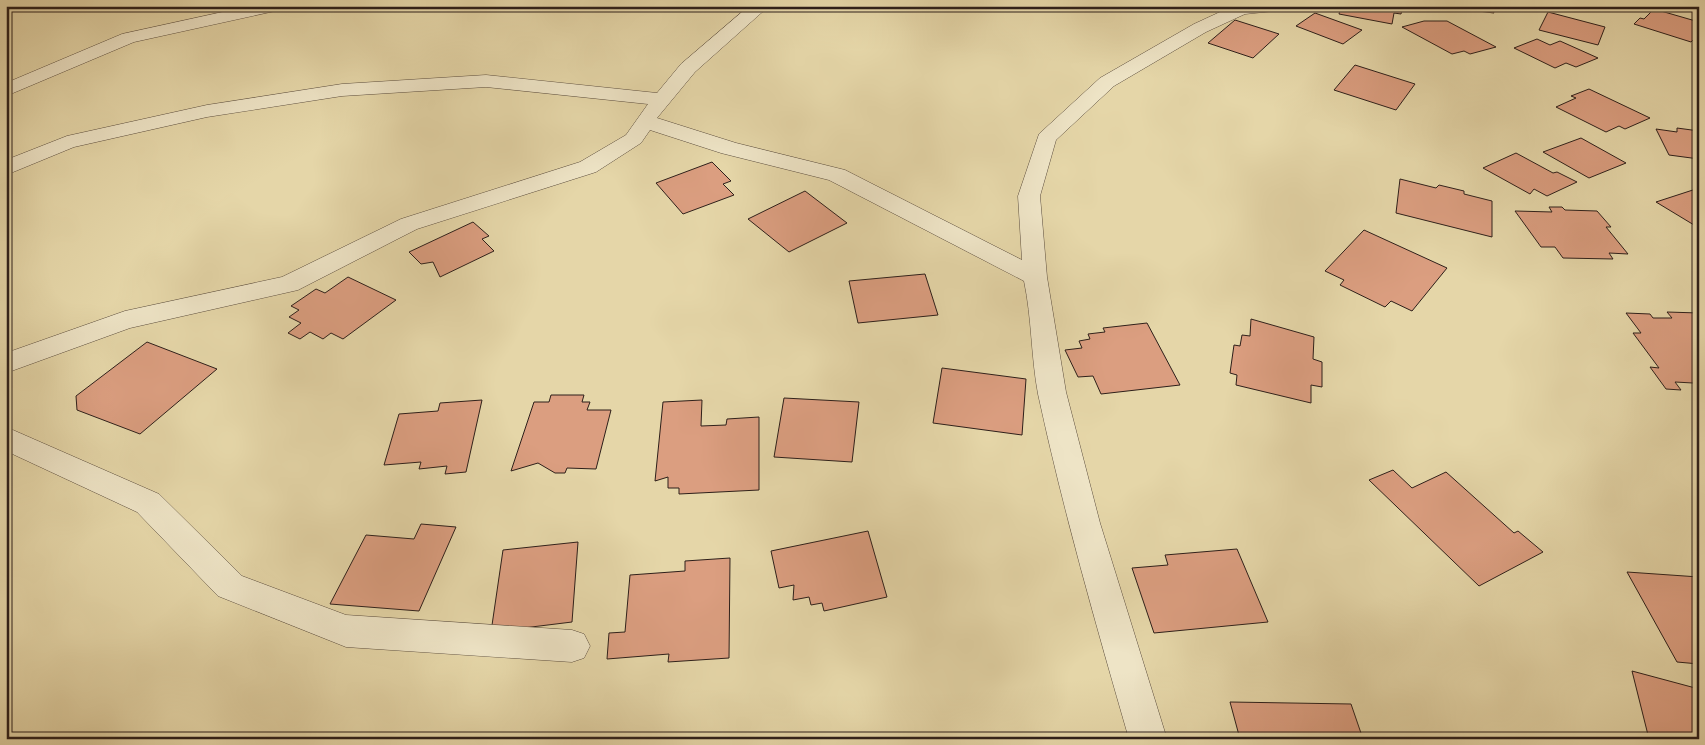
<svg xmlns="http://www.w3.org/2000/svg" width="1705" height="745" font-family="Vollkorn,serif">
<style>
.building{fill:#db9e80;stroke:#2d1f1a}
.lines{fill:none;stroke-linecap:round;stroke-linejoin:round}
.minor-casing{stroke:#5b4d3e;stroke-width:1}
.minor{fill:#eee4c6;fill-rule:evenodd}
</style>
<rect width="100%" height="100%" fill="#e5d6a8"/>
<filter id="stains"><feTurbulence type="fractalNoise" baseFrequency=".004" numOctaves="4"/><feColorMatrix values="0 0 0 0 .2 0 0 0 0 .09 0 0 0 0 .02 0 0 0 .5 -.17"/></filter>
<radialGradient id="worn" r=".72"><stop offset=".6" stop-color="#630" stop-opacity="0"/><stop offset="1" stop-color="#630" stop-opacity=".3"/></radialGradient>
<g class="building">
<polygon points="1341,6 1403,6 1401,14 1394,13 1392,24 1339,14"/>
<polygon points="1439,6 1491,6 1494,13"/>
<polygon points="1654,9 1699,22 1699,34 1691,42 1634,24 1640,18 1644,19"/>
<polygon points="1548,12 1605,27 1598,45 1539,30"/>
<polygon points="1315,13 1362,30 1343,44 1296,26"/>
<polygon points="1235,20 1279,34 1253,58 1208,43"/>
<polygon points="1424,21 1447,21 1496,47 1470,54 1464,51 1452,54 1402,27"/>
<polygon points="1537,39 1550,45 1560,41 1598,58 1576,67 1566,63 1555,68 1514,48"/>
<polygon points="1355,65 1415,84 1396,110 1334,90"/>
<polygon points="1589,89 1650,118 1625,129 1619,126 1606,132 1556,107 1576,98 1571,96"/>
<polygon points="1677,128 1699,131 1699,159 1669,155 1656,129 1677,132"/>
<polygon points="1581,138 1626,163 1589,178 1543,152"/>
<polygon points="1516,153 1553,173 1557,172 1577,182 1547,196 1534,189 1530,194 1483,168"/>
<polygon points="712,162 731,181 723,184 734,195 683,214 656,183"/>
<polygon points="1400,179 1436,188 1439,185 1464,191 1464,194 1492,201 1492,237 1396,213"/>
<polygon points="1699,188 1699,228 1656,202"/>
<polygon points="805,191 847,223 789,252 748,219"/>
<polygon points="1549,207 1562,207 1565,210 1597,211 1611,227 1606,227 1628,254 1609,253 1613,259 1563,258 1555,247 1541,247 1515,211 1552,212"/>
<polygon points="473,222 489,236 482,239 494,251 440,277 433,262 421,264 409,252"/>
<polygon points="1364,230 1447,268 1412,311 1391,301 1385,307 1340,285 1344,280 1325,271"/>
<polygon points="925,274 938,315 858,323 849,281"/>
<polygon points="348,277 396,300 343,339 331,333 323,339 310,332 300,339 288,333 301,323 289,317 299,310 291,306 316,289 325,293"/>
<polygon points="1667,312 1699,313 1699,389 1693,383 1675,382 1681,390 1666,389 1650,367 1659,368 1633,333 1641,333 1626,313 1650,314 1653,318 1672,318"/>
<polygon points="1251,319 1314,337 1313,359 1322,362 1322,387 1311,385 1311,403 1236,385 1237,375 1230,373 1234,345 1240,346 1242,335 1250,336"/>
<polygon points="1147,323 1180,385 1101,394 1093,376 1078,377 1065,350 1082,348 1079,341 1090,339 1088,334 1105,332 1103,328"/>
<polygon points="147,342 217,369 140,434 77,410 76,396"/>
<polygon points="942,368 1026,379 1022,435 933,423"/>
<polygon points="551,395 584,395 582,402 590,402 587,410 611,410 596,469 567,468 565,473 555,473 538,463 511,471 534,402 549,402"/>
<polygon points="784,398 859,402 852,462 774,457"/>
<polygon points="482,400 466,472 445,474 447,466 419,469 421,462 384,465 399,414 438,411 440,403"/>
<polygon points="702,400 701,426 726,425 727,419 759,417 759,490 679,494 679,488 668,488 668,477 655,481 663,402"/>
<polygon points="1393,470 1412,488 1446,472 1514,533 1518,531 1543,552 1479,586 1369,480"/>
<polygon points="421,524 456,527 419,611 330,604 366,535 414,539"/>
<polygon points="868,531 887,597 824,611 822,603 811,605 809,597 793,600 794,585 779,588 771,551"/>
<polygon points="578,542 572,622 491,632 503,550"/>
<polygon points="1237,549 1268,622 1154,633 1132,568 1168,565 1165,555"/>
<polygon points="730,558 729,658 668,662 669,654 607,659 609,633 625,632 630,575 685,571 685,561"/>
<polygon points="1627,572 1699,577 1699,664 1677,662"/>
<polygon points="1632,671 1699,689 1699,739 1649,739"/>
<polygon points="1230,702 1351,704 1363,739 1240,739"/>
</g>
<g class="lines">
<defs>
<g id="minor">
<polygon points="250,6 284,6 281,10 275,11 134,42 6,96 6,83 122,34"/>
<path d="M 749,6 L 769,6 L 695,72 L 657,118 L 736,143 L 845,170 L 1022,260 L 1018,196 L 1039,134 L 1100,78 L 1194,24 L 1233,6 L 1286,6 L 1283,10 L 1245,14 L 1206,32 L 1114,86 L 1056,140 L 1040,196 L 1047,277 L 1066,392 L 1100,523 L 1167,739 L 1129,739 C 1096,625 1063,510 1038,394 C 1031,357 1032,319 1024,281 L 829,180 L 721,153 L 650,130 L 641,143 L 596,172 L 417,229 L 298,290 L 130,328 L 6,373 L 6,353 L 125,311 L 282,277 L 401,219 L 580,162 L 626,135 L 648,104 L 486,87 L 342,96 L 207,117 L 74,147 L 6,175 L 6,160 L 67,136 L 207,105 L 342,84 L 486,75 L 657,93 L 681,64 Z"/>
<polygon points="6,427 159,494 242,576 346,615 572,630 584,634 590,646 584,658 572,662 346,647 218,596 137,512 6,451"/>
</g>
</defs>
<use href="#minor" class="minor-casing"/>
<use href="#minor" class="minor"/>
</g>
<rect width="1705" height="745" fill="none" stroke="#e5d6a8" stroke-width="25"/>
<rect x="8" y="8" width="1690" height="730" fill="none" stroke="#2d1f1a" stroke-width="2.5"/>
<rect x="12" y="12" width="1680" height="720" fill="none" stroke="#2d1f1a"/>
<rect width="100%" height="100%" filter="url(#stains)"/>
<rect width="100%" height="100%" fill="url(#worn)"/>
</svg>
